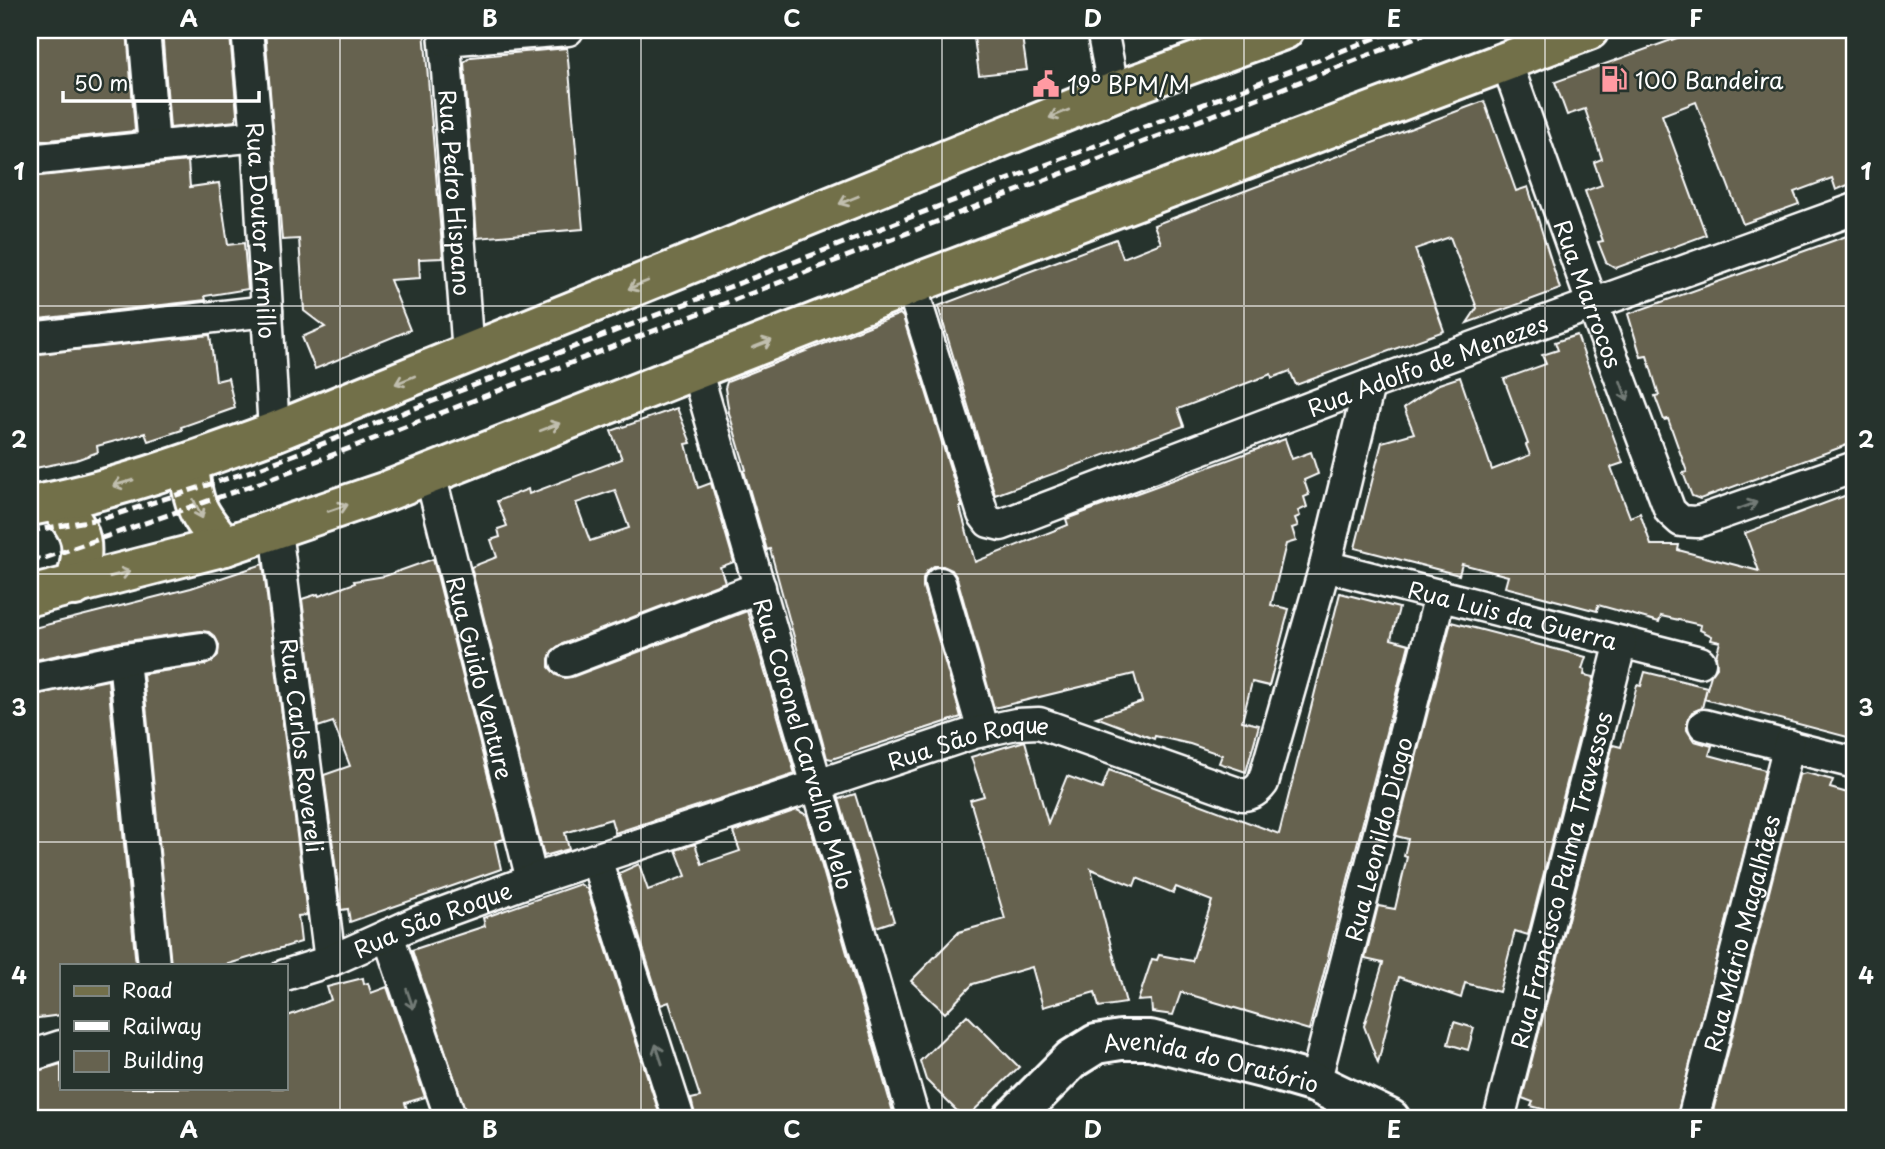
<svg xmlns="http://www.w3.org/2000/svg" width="1885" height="1149" font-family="'Playpen Sans',sans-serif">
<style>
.building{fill:#66624f;stroke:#fff;stroke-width:2;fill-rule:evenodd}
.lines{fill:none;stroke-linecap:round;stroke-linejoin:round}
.minor-casing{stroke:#fff;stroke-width:35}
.secondary-casing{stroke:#fff;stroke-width:44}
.primary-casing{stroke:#fff;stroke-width:44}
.minor{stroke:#26332d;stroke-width:30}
.secondary{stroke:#26332d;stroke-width:38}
.primary{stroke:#726f4a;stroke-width:38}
.rail{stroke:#fff;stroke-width:5;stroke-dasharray:10 5;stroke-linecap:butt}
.oneway{stroke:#c0beae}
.oneway2{stroke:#727a76}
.grid{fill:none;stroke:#fff;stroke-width:2;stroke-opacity:0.55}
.labels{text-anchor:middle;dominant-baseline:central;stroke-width:5;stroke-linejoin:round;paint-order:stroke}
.poi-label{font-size:23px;fill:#fff;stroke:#26332d;text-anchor:start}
.street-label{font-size:23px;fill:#fff;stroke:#26332d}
.neatline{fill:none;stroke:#fff;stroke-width:2.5}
.grid-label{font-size:23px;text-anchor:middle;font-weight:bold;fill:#fff}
</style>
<rect width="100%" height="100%" fill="#26332d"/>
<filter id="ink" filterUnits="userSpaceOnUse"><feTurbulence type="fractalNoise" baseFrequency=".0143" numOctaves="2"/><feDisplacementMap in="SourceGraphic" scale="14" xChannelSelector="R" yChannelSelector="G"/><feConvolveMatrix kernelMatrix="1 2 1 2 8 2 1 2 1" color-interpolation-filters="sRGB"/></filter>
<g filter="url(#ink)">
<g class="building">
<polygon points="30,30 127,30 135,131 30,142"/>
<polygon points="162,30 217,30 220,35 230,35 237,114 236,121 170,128"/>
<polygon points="265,30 424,30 443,258 419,259 420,278 390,280 410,330 315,369 302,337 325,327 304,311 299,239 282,240"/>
<polygon points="973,30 1021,30 1027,70 979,75"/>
<polygon points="1699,30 1855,30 1855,182 1836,190 1832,178 1794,192 1799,204 1743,224 1696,102 1662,115 1706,235 1616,268 1606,262 1598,242 1603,241 1585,191 1602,185 1594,162 1602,159 1585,109 1567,115 1555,82"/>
<polygon points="567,48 583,229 477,238 464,62 471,57"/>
<polygon points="1484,101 1516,191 1528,187 1560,289 1467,323 1477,308 1450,237 1415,249 1444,331 1296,385 1290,371 1272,378 1271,374 1178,409 1184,426 995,495 938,306 1116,239 1123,258 1161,243 1154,225"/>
<polygon points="188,161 190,187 219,183 228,245 244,243 248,289 205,296 206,300 30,320 30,177"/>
<polygon points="1855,233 1855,442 1700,499 1692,496 1683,473 1687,472 1668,419 1664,420 1655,396 1659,395 1647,356 1641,357 1628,314"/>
<polygon points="900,314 903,317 962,507 960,507 975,562 1068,525 1066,519 1285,439 1292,459 1311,452 1318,474 1304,480 1309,495 1304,497 1307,507 1298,511 1300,516 1295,518 1298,526 1292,528 1296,541 1286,544 1271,605 1289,609 1269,686 1252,682 1242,721 1259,725 1246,772 1219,763 1222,755 1190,744 1155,736 1154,739 1096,717 1142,702 1134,674 994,708 957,578 952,570 943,566 934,566 927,571 923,578 923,587 961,717 832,759 827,758 770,549 767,550 744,471 746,470 729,413 725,388 727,382"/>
<polygon points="210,335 216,381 228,378 235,408 181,427 182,430 148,441 145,433 97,446 98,452 76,460 30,469 30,355"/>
<polygon points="1577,335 1623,463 1611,467 1630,517 1640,513 1651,545 1679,545 1678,550 1759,571 1745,533 1855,492 1855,739 1704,699 1711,675 1717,667 1716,656 1720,642 1711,640 1712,636 1700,630 1701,625 1661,616 1659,622 1598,605 1597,611 1505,587 1508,576 1462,564 1459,575 1355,548 1382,442 1414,433 1404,408 1439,384 1460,377 1492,470 1530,455 1526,445 1528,444 1504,379 1546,364 1542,355 1558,350 1555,342"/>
<path d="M 677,408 L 691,443 L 686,444 L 698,488 L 711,483 L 734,562 L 720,567 L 725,582 L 560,645 L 552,651 L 549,659 L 549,667 L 556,675 L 564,678 L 572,677 L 747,611 L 795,774 L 615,833 L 611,819 L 565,833 L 569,849 L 544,856 L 471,567 L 497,557 L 491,540 L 500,537 L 498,529 L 507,526 L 497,501 L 528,489 L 529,494 L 622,459 L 611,431 ZM 615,490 L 629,528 L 590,541 L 576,503 Z"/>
<polygon points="433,559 504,839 495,842 501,869 350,922 348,909 341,910 324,775 350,766 333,722 318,727 302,599 318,594 319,596 355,583 354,581 385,576"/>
<polygon points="263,564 307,915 298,916 301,942 225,965 171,965 143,674 205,665 212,662 218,655 219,645 215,637 209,632 200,631 120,642 30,661 30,629 191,588"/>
<polygon points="1340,593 1399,608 1391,639 1409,644 1309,1030 1181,992 1173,1015 1152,1012 1151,1000 1138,1001 1152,959 1157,960 1159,955 1192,961 1212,901 1176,887 1173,893 1137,878 1134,886 1091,869 1126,1003 1099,1007 1095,992 1043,1007 1032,967 973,984 945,1013 911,981 959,932 1005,919 970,800 984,796 971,757 1025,741 1048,823 1067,776 1102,789 1109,770 1279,834"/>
<polygon points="1451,622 1586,657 1582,669 1585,670 1584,675 1594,677 1528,935 1515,931 1499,992 1465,983 1461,998 1399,977 1378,1063 1364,1026 1383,963 1365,959 1378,906 1395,909 1407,857 1404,856 1408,839 1396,836"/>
<polygon points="1645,672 1707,687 1702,708 1692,712 1687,720 1687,730 1694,741 1712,746 1709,755 1765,770 1676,1119 1567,1119 1569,1116 1531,1106 1533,1102 1522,1098 1613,745 1621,747 1637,685 1641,686"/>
<polygon points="108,680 136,965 61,965 61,1015 30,1019 30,696"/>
<polygon points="1806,773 1833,780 1830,788 1855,795 1855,872 1848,901 1855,904 1855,1119 1711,1119 1799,775"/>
<polygon points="855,794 894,921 876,927 839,799"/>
<polygon points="797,810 807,815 895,1119 696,1119 691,1099 700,1097 669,1002 661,1005 619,873 639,864 648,890 686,876 676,850 695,844 702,864 740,851 733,832"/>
<polygon points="580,884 587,889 661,1119 468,1119 412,950 485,926 483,918"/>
<polygon points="363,978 364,984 368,983 371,993 387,987 425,1097 405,1103 410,1119 30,1119 30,1073 61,1064 61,1088 285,1088 285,1017 331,1000 327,987"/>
<polygon points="967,1015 1019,1067 965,1119 926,1080 920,1061"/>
<polygon points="1454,1022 1474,1028 1468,1050 1448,1044"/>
</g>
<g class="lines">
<defs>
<g id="minor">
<polyline points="144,30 154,146"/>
<path id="s1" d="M 247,30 L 257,136 L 274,432"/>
<path id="s2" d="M 444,30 L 468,354"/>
<polyline points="1102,30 1114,92"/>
<polyline points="445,40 568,30"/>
<path id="s3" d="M 1506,61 L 1592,303 L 1670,511 L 1681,521 L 1697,522 L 1855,467"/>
<polyline points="30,160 257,136"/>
<path id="s4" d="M 911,285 L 983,514 L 989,522 L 1001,525 L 1369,385 L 1855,209"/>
<polyline points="30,338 267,311"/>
<path id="s5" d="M 696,369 L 914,1119"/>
<path id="s6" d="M 430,474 L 532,880"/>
<path id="s7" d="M 276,530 L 330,961"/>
<path id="s8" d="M 1325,566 L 1700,662"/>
<polyline points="940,583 983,731"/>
<polyline points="124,659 154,965"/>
<polyline points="566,661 760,587"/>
<polyline points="30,679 124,659 202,648"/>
<polyline points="1704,725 1855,763"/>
<polyline points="596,859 679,1119"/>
<polyline points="388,935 451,1119"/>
<path id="s9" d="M 285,975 L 330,961 L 417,922 L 532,880 L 974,733 L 1016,724 L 1039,723 L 1243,795 C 1252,794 1257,791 1263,783 L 1325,566 L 1369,385"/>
<polyline points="30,1056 61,1046"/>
<path id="s10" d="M 1315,1083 L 1440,595"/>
<path id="s11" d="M 1499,1119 L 1621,642"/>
<path id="s12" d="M 1693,1119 L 1789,745"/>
</g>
<g id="secondary">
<path id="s13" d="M 1012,1119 L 1072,1059 L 1096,1044 L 1121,1040 L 1150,1040 L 1270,1070 L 1315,1083 L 1390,1119"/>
</g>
<g id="primary">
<path d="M 189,464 C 192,505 198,515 225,546"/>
<path d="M 56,502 C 85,533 86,545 75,586"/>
<path d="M 30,506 C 113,491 195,461 274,432 L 1114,92 L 1284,30"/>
<polyline points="30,596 225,546 387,491 911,285 1589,30"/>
</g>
</defs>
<use href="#minor" class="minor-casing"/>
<use href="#secondary" class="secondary-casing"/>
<use href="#primary" class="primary-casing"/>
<use href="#minor" class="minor"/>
<use href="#secondary" class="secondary"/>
<use href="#primary" class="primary"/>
<g class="rail">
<polyline points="30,531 105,518 257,469 1396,30"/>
<polyline points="30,560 45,558 262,482 1434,30"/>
</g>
</g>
<defs><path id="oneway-shaft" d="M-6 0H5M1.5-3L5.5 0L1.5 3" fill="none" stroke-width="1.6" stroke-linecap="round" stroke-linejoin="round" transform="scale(1.75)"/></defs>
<g class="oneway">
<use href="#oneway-shaft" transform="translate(1059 114) rotate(158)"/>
<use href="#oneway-shaft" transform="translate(849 200) rotate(158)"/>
<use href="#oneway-shaft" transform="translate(638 285) rotate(158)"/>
<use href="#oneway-shaft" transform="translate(762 344) rotate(-21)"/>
<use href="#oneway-shaft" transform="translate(405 380) rotate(158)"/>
<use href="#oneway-shaft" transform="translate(550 427) rotate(-21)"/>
<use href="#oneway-shaft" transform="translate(123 483) rotate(164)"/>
<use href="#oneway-shaft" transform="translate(338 508) rotate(-19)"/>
<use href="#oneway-shaft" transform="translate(198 509) rotate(65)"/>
<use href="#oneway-shaft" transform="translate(120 574) rotate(-15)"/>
</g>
<g class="oneway2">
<use href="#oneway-shaft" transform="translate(1624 391) rotate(70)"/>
<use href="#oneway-shaft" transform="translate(1747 506) rotate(-20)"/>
<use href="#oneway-shaft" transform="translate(410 999) rotate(71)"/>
<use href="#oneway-shaft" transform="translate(659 1054) rotate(-108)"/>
</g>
</g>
<path class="grid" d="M 340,30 L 340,1119M 641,30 L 641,1119M 942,30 L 942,1119M 1244,30 L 1244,1119M 1545,30 L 1545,1119M 30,306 L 1855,306M 30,574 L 1855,574M 30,842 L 1855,842"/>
<defs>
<symbol id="fuel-bare" viewBox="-9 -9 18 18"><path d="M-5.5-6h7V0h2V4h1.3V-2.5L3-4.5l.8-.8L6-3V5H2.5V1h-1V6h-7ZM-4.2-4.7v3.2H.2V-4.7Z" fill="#ff9aa2" stroke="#26332d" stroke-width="2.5" paint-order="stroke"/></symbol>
<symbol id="civic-bare" viewBox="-9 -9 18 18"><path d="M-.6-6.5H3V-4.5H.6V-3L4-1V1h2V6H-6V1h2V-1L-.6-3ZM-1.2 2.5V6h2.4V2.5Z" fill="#ff9aa2" stroke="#26332d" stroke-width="2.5" paint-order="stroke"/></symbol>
</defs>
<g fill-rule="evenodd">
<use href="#fuel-bare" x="1595" y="60" width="38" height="38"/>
<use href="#civic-bare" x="1027" y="65" width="38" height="38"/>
</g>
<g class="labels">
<g class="poi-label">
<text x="1635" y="79">100 Bandeira</text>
<text x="1067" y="84">19º BPM/M</text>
</g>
<g class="street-label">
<text stroke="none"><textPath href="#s2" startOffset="163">Rua Pedro Hispano</textPath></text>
<text stroke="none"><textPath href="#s1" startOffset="201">Rua Doutor Armillo</textPath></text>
<text stroke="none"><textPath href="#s3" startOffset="247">Rua Marrocos</textPath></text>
<text stroke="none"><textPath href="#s4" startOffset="718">Rua Adolfo de Menezes</textPath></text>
<text stroke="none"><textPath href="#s8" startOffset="194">Rua Luis da Guerra</textPath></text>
<text stroke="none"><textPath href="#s6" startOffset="210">Rua Guido Venture</textPath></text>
<text stroke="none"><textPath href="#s5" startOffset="390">Rua Coronel Carvalho Melo</textPath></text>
<text stroke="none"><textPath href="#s7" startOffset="217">Rua Carlos Rovereli</textPath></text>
<text stroke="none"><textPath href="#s9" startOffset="724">Rua São Roque</textPath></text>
<text stroke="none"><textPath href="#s10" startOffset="252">Rua Leonildo Diogo</textPath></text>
<text stroke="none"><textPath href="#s11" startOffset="247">Rua Francisco Palma Travessos</textPath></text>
<text stroke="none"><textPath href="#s9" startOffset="158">Rua São Roque</textPath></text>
<text stroke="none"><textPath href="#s12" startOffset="192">Rua Mário Magalhães</textPath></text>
<text stroke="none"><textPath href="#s13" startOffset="231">Avenida do Oratório</textPath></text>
</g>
</g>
<rect width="1885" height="1149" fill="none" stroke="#26332d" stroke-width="77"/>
<rect x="60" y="964" width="228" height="126" fill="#26332d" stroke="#7d8581" stroke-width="2"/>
<rect x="74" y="986" width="35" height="10" fill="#726f4a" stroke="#7d8581" stroke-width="2"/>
<text x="122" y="998" font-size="21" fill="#ffffff">Road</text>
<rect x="74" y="1021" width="35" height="10" fill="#ffffff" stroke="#7d8581" stroke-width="2"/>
<text x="122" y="1034" font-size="21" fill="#ffffff">Railway</text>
<rect x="74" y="1051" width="35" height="21" fill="#66624f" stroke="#7d8581" stroke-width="2"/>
<text x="122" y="1068" font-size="21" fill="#ffffff">Building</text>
<path d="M63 91v10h196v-10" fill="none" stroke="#ffffff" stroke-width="3.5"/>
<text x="74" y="91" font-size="21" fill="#ffffff" stroke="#26332d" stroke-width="5" paint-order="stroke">50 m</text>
<rect x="38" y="38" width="1808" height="1072" class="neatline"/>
<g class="grid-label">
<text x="189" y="27">A</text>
<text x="490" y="27">B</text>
<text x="792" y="27">C</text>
<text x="1093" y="27">D</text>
<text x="1394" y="27">E</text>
<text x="1696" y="27">F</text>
<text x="19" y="180">1</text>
<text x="1866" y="180">1</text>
<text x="19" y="448">2</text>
<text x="1866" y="448">2</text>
<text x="19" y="716">3</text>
<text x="1866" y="716">3</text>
<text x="19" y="984">4</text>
<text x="1866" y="984">4</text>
<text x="189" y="1138">A</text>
<text x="490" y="1138">B</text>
<text x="792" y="1138">C</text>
<text x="1093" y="1138">D</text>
<text x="1394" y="1138">E</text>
<text x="1696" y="1138">F</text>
</g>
</svg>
